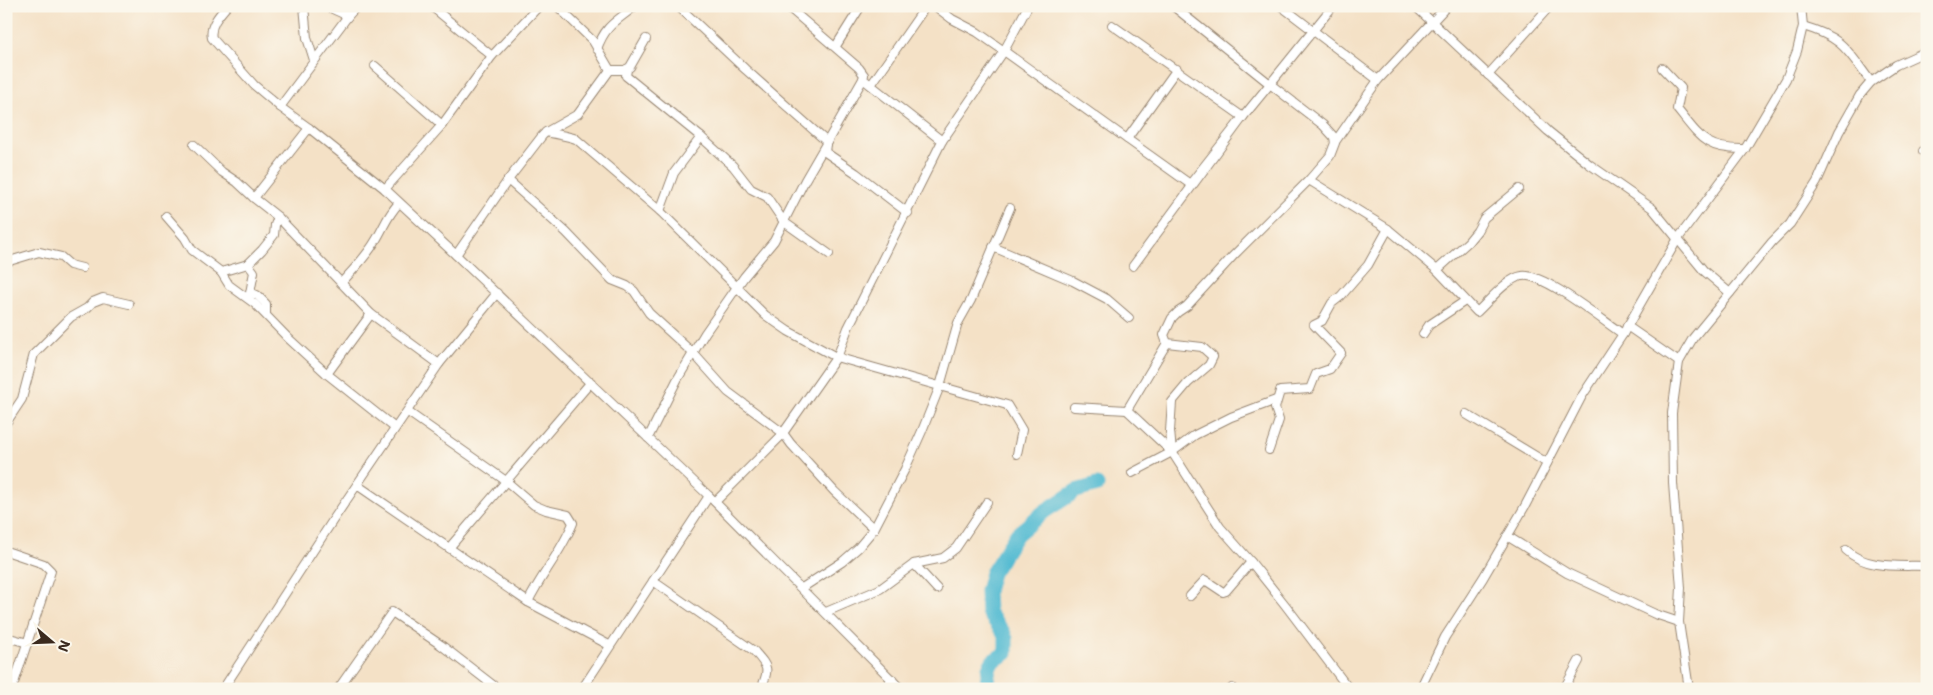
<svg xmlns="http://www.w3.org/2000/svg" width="1933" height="695" font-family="'Shantell Sans',sans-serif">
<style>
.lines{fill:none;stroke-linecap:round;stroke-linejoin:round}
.river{stroke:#54bbd2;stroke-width:15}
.minor-casing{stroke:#988672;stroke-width:10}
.minor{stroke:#fff;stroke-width:8}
</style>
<rect width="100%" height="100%" fill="#fbf7ec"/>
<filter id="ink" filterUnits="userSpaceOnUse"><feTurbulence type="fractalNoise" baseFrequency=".02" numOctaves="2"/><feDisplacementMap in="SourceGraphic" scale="10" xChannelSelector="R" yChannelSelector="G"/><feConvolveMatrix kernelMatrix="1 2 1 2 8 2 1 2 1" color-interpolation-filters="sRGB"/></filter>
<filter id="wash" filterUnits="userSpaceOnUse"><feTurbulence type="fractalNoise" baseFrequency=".0096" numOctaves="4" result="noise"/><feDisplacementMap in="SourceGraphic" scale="20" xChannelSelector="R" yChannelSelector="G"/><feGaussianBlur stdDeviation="1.12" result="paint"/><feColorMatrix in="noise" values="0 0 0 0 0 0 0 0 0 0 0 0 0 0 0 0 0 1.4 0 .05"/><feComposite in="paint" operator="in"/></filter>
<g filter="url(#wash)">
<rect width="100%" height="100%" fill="#f4e1c6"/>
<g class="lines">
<polyline class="river" points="986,689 989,668 993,661 1006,653 1006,639 1003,632 988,612 987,591 992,573 1017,534 1045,511 1076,491 1097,485"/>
</g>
</g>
<g filter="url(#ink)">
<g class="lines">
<defs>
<g id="minor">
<path d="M 227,6 C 219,15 209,26 212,38 L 254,85 L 280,107"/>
<polyline points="304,6 307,38 314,60"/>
<polyline points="326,6 348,16"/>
<polyline points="357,6 348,16 280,107 309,128 385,189 456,255 709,496 901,689"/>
<polyline points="431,6 492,56"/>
<polyline points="678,6 745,69 827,142 863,79"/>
<polyline points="787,6 859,68 864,75 863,79 942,141 1004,51 1127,139 1177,69"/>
<polyline points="935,6 952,19 977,32 1004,51 1028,6"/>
<polyline points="1173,6 1270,84 1333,6"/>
<polyline points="1281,6 1378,80"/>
<polyline points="1415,6 1548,131 1589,164 1652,208 1704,271 1730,293"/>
<path d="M 1112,25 L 1243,117 L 1270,84 L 1323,125 L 1334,137 L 1335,143 L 1330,156 L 1309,180 L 1388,229 L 1437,270 L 1477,312 C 1488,302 1507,278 1522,276 C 1543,272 1603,321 1623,334"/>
<path d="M 1803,26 C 1844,38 1847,50 1871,82"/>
<polyline points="836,46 861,6"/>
<path d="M 597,49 C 606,24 616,22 635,6"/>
<polyline points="375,66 442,125"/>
<path d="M 1662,68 L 1681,88 L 1677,109 C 1700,137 1705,150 1745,149"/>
<polyline points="627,69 626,76 701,137 674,173 660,211"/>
<polyline points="610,70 625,70 630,67 646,39"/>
<polyline points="1488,75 1550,6"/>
<polyline points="871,85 926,6"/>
<polyline points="309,128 254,198 278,217 371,314 439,364"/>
<polyline points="546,132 578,114 610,70 593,41 557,6"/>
<polyline points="701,137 733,166 751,189 767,197 784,222 829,254"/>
<polyline points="1127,139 1190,184 1243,117 1133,266"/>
<polyline points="1335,142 1378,80 1447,6"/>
<polyline points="826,144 825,152 856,173 908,213"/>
<polyline points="194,145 222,172 237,182 254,198"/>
<polyline points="1923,151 1927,149"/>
<polyline points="508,180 566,232 612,280 627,286 634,291 649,313 694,354 728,392 783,433 791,444 834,491 874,529"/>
<polyline points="385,189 442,125 492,56 539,6"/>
<polyline points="166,216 185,238 192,250 221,272 248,264 262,250 274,235 275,225 278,217"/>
<polyline points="993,247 1073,281 1107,299 1129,318"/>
<path d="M 456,255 L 508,180 L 542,136 L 546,132 C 556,135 566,135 576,139 L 660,211 L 765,315 L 788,331 L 836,357 L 1007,405 L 1022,430 L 1017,454"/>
<polyline points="6,262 39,252 61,257 70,265 82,268"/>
<polyline points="248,264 254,272 250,293 257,295 266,304 266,314"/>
<polyline points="1437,270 1468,242 1477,231 1484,218 1519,189"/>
<polyline points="221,272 229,285 255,304 288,338 327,374 395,428"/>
<path d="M 341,283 C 354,269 367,256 376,240 C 385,225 387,216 399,203"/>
<polyline points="1627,326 1679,362"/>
<polyline points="1423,334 1429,325 1465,301"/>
<polyline points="1167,343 1202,347 1213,357 1209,365 1188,383 1172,402 1170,431 1172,452 1220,527 1251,562 1286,606 1349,689"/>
<polyline points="1167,343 1164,335 1172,318 1178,312 1187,306 1233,256 1309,180"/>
<polyline points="1167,343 1127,410 1172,452"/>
<polyline points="327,374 371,314"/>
<polyline points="1074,407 1127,410"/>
<path d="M 408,412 L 506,481 L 534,505 L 546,510 L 568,515 L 573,523 C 562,551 541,575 528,602"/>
<polyline points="1466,414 1547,463"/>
<polyline points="6,423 22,399 34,354 71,317 87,308 93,302 103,298 129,304"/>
<polyline points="648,438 677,380 705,333 744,277 774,241 805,180 827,142"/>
<polyline points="1269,450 1279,420 1275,408 1280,391 1310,389 1316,374 1330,369 1341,353 1314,325 1322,321 1332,303 1341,296 1368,265 1388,229"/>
<polyline points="1132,473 1172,452 1195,435 1231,417 1276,400"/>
<polyline points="357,485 528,602 609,645"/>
<polyline points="715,502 781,436 838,355 848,328 942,141"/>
<polyline points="1507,536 1567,573 1655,614 1679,622"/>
<polyline points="449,548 591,382"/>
<path d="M 1846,550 C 1867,570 1900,565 1927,566"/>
<polyline points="6,551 44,564 51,571 12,689"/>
<polyline points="914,564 943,558 956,548 987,502"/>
<path d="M 653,581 L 754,651 C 768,667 770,668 761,689"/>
<polyline points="802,588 842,562 858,548 874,529 905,469 922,431 940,386 958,323 971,300 1010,208"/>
<polyline points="1190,596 1205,580 1223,592 1226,591 1251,562"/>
<polyline points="826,612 880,589 914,564 937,589"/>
<polyline points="6,637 28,643"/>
<polyline points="223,689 335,517 439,364 497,293"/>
<polyline points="338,689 392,612 441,645 498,689"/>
<polyline points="582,689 709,496"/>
<polyline points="885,689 892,679"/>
<polyline points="1231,689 1232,688"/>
<polyline points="1420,689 1445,637 1483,578 1525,506 1582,396 1623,334 1677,240 1745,149 1786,79 1797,51 1803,26 1801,6"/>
<polyline points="1564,689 1579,661"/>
<polyline points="1689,689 1679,622 1681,588 1673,483 1672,413 1679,362 1693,338 1772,242 1790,224 1817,182 1839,132 1860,95 1871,82 1896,65 1927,51"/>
</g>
</defs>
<use href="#minor" class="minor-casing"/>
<use href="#minor" class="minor"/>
</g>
</g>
<rect width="1933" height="695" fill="none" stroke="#fbf7ec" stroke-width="25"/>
<g transform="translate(52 642) rotate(109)" stroke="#fbf7ec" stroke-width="4" paint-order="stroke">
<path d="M0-4L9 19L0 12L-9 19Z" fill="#3b2a1e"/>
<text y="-8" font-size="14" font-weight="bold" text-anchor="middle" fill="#3b2a1e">N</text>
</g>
</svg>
